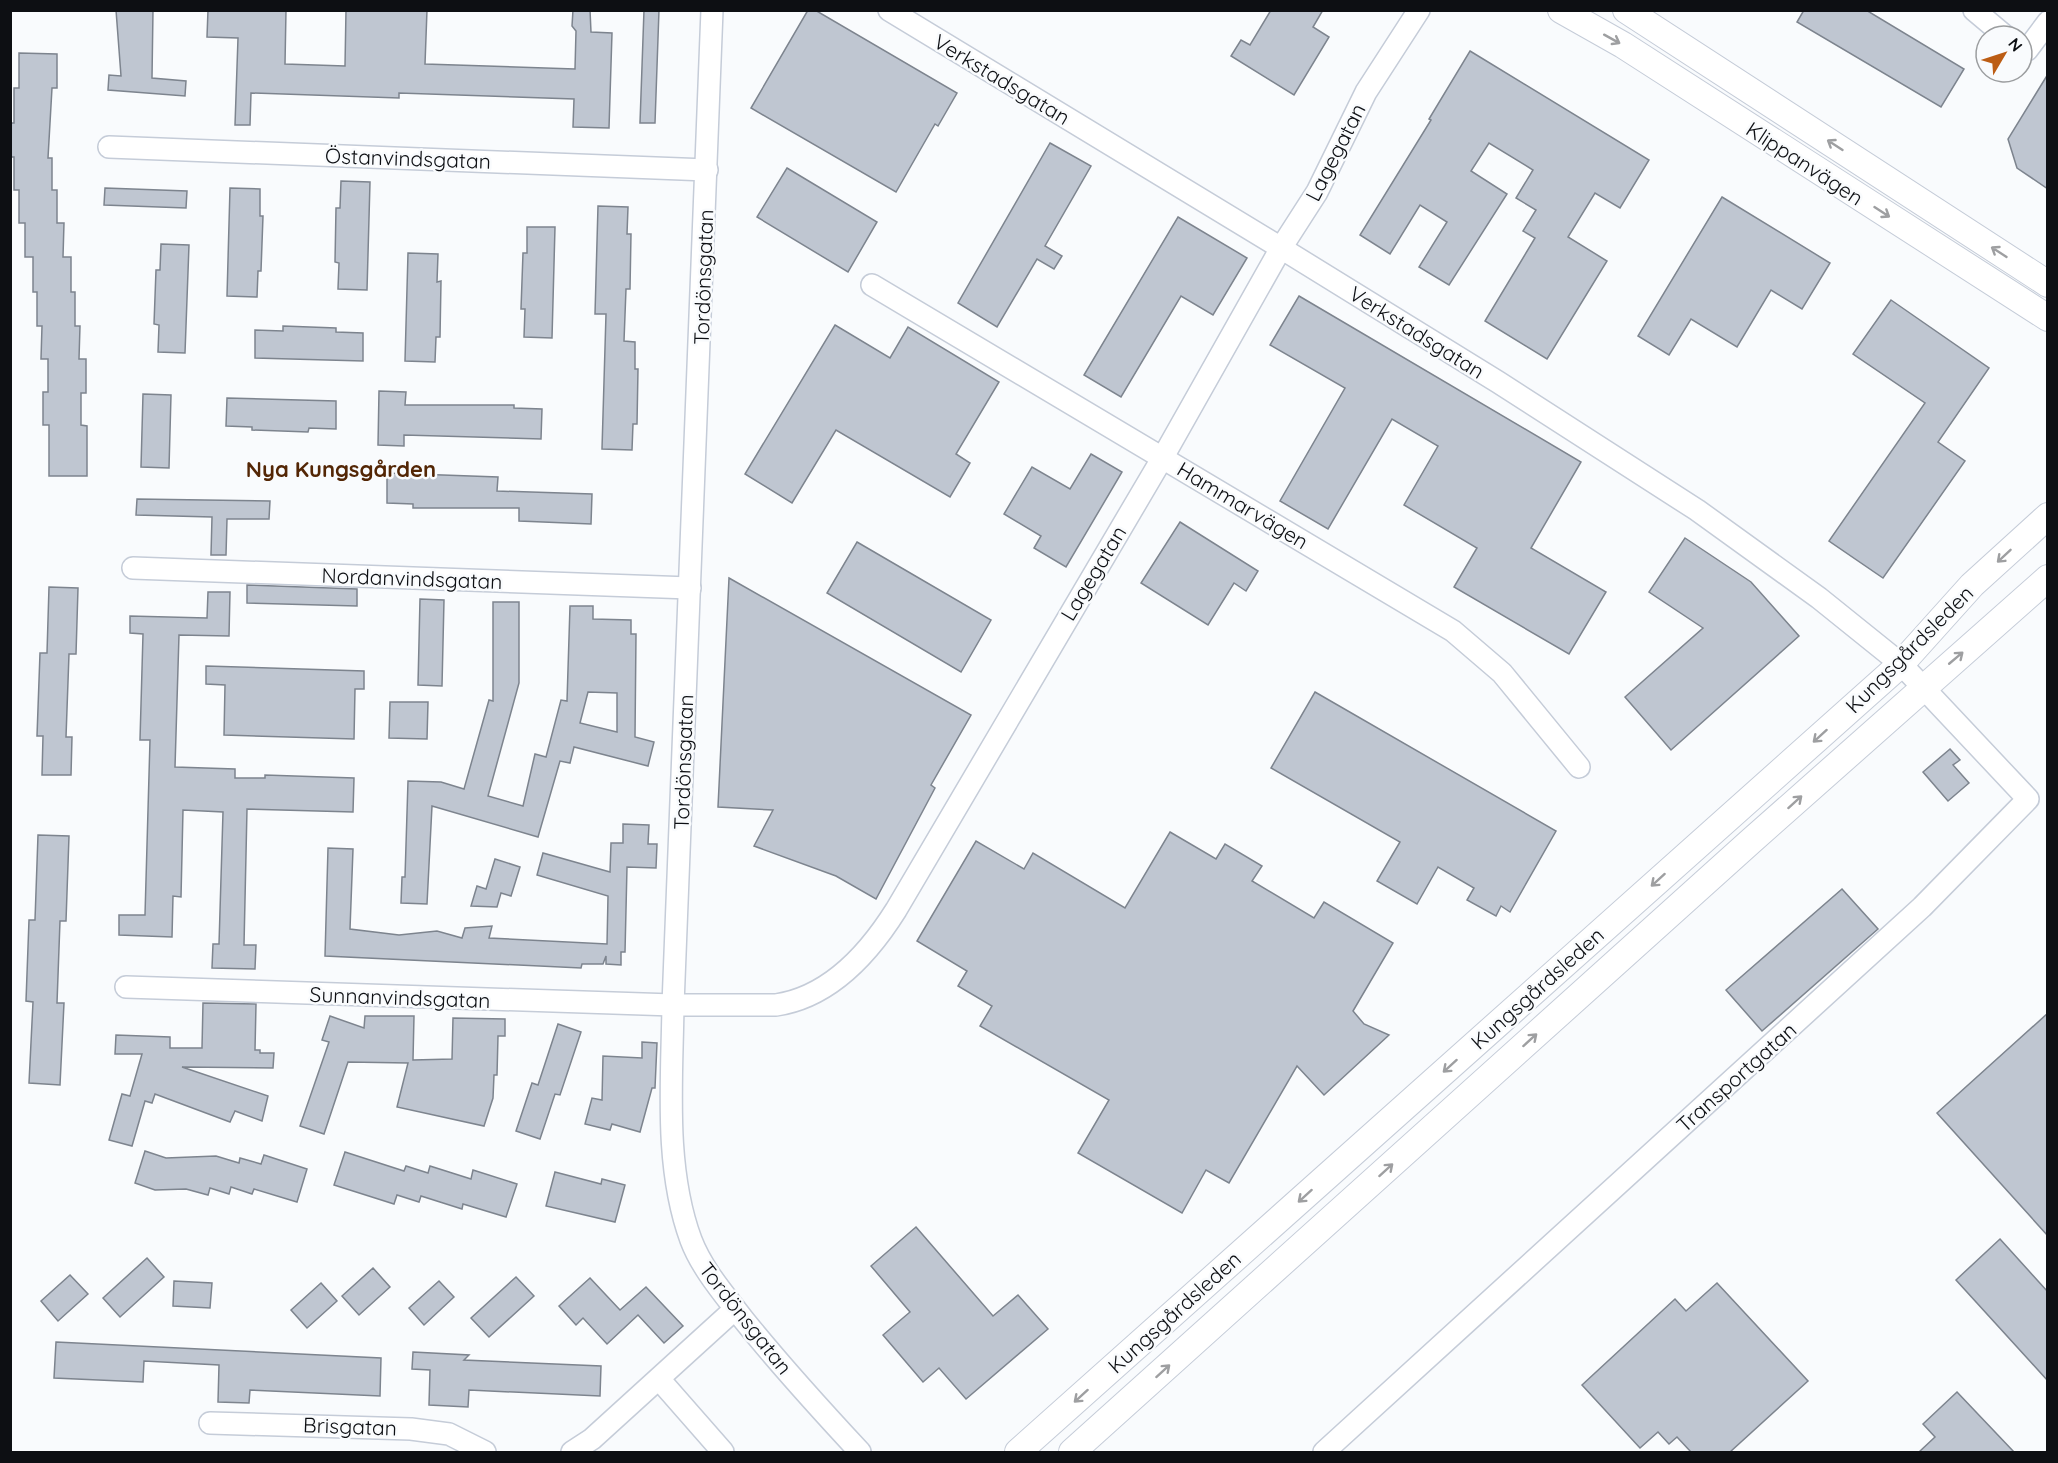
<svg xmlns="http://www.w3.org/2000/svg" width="2058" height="1463" font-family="Quicksand,sans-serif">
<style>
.building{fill:#bfc6d1;stroke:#7d848e;stroke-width:1.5;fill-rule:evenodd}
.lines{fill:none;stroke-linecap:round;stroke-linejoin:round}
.minor-casing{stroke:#c5ccd8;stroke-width:24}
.major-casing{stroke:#c5ccd8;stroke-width:28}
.minor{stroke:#fff;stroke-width:21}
.major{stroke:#fff;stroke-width:26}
.oneway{stroke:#9e9fa1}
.labels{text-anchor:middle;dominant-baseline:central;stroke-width:5;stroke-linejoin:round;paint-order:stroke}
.street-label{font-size:21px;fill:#0d0f13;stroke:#f9fbfd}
.neighbourhood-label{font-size:22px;font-weight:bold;fill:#532605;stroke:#f9fbfd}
</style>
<rect width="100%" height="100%" fill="#f9fbfd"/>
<g class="building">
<polygon points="116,10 153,10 152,78 186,81 185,96 108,90 109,75 121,76"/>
<polygon points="208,10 286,10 285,64 345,66 346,10 427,10 425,64 575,69 576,31 572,26 573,10 590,10 591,32 612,33 609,128 573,127 574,99 399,93 399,98 251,93 250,125 235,125 238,38 207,37"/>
<polygon points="644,10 659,10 655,123 640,123"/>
<polygon points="808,10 815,10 957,93 938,126 935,124 896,192 751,108"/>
<polygon points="1271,10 1323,10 1313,27 1329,37 1294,95 1231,56 1241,40 1250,45"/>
<polygon points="1804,10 1866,10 1964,69 1941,107 1797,22"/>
<polygon points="1470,51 1649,160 1620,208 1595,193 1568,237 1607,261 1547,359 1485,321 1535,238 1523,231 1536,210 1516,198 1533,170 1489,143 1471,171 1507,194 1449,285 1419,267 1447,222 1420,205 1390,254 1360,235 1431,120 1429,119"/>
<polygon points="19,53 57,54 57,88 52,88 48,158 52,158 52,190 57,190 57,223 64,223 63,257 71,257 71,292 75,292 75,326 80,326 79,359 86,359 86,393 81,393 81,425 87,426 87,476 49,476 49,425 43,425 43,392 48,392 48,359 41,359 42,326 37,326 37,292 33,292 33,257 25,257 25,223 19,223 19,190 14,190 14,157 10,157 10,123 14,123 14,88 19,88"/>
<polygon points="2048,74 2048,189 2017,168 2008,139"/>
<polygon points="1050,143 1091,166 1045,246 1062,256 1054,269 1037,259 997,327 958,303"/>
<polygon points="787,168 877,222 848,272 757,217"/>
<polygon points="341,181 370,182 367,290 338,289 339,263 335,262 336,208 340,208"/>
<polygon points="105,188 187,191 186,208 104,205"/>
<polygon points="230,188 260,189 260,216 263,216 261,271 258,271 257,297 227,296"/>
<polygon points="1722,197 1830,263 1802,309 1771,290 1737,347 1691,319 1669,355 1638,336"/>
<polygon points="598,206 628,207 627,234 631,234 630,289 626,289 624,341 635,342 635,369 638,369 637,424 633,424 632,450 602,449 606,314 595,314"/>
<polygon points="1178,217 1247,258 1213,315 1181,296 1121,397 1084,375"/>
<polygon points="527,227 555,227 552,338 524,337 525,309 521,309 523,253 527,253"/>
<polygon points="161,244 189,245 185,353 158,352 159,325 154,324 156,270 160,270"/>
<polygon points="408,253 438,254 437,282 441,281 440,337 436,337 435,362 405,361"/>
<polygon points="1299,296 1581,462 1531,548 1606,592 1569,654 1454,587 1477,548 1404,505 1438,446 1392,419 1328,529 1280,501 1345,388 1270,345"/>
<polygon points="1891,300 1989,368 1938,442 1965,461 1883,578 1829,541 1925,403 1853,354"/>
<polygon points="835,325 890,358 908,327 999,382 956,454 970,463 950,497 836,430 792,503 745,474"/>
<polygon points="283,326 336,328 336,332 363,333 363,361 255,358 255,330 283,331"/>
<polygon points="379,391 406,392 405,405 514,405 514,408 542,409 541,439 404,435 404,446 378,445"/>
<polygon points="143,394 171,395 169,468 141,467"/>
<polygon points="227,398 336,401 336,429 309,428 308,432 252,430 252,427 226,426"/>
<polygon points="1091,454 1122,472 1066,567 1034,548 1041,536 1004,514 1032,467 1070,489"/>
<polygon points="387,473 498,477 497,491 592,494 591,524 519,521 519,508 413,508 413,504 387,503"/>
<polygon points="137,499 270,501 269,519 227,519 226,555 211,555 212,517 136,515"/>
<polygon points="1180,522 1258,571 1246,591 1234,583 1208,625 1141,583"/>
<polygon points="1685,538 1751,582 1799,636 1671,750 1625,697 1703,628 1649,592"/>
<polygon points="857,542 991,620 961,672 827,593"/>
<polygon points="729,578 971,715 931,785 935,788 876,899 836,876 754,846 773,810 718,807"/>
<polygon points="247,585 357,589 357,606 247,603"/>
<polygon points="49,587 78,588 76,654 69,654 66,737 72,737 71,775 42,775 43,736 37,736 40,653 47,653"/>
<polygon points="208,592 230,592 229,636 179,635 175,767 235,769 235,778 265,778 265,775 354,778 353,812 247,809 244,945 256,945 255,969 212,968 213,944 219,944 223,812 183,810 181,897 173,896 172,937 119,935 119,915 145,915 150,740 140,740 143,634 130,633 130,616 207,618"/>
<polygon points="420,599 444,600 442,686 418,685"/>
<path d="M 493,602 L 519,602 L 519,683 L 488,796 L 523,806 L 535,754 L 546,757 L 561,700 L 567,701 L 570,606 L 593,606 L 593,619 L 631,620 L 631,634 L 636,634 L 635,737 L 654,742 L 648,766 L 574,747 L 570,763 L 560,761 L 538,837 L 432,806 L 427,904 L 401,903 L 402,877 L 405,877 L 408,781 L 441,782 L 464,789 L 489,700 L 493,701 ZM 588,692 L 617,693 L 617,732 L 580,723 Z"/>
<polygon points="206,666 364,671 364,689 355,689 354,739 224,735 225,685 206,684"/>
<polygon points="1315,692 1556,831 1510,912 1501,906 1496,916 1467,900 1474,888 1438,867 1417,904 1377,881 1400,842 1271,768"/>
<polygon points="390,702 428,702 427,739 389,738"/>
<polygon points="1950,749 1960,760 1953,765 1969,783 1948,801 1923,772"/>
<polygon points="623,824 649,825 648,844 657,844 656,868 627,867 625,952 621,952 621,965 606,964 606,956 603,964 582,964 581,968 325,956 328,848 353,849 350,929 399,935 437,931 462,938 465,928 492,926 489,938 607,944 608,896 537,875 543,853 610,872 611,843 623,843"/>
<polygon points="1170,832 1216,859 1225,844 1262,866 1252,881 1314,918 1324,902 1393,943 1353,1011 1364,1024 1389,1035 1324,1095 1297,1066 1229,1183 1206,1170 1182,1213 1078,1153 1109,1100 980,1026 992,1006 958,986 967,971 917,941 976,841 1024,869 1033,853 1125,908"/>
<polygon points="38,835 69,836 66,921 60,921 57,1003 64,1003 60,1085 29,1083 33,1002 26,1001 29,920 35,920"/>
<polygon points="495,859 520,867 511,896 501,893 497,907 471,906 477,886 486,889"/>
<polygon points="1842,889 1878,929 1762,1031 1726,990"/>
<polygon points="203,1003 256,1004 255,1050 260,1050 260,1053 274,1053 273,1068 182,1067 268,1096 262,1121 235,1111 230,1122 155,1094 152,1103 145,1101 132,1146 109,1140 122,1094 130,1096 142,1054 115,1054 116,1035 170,1037 170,1048 202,1048"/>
<polygon points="2048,1013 2048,1236 1937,1113"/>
<polygon points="330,1016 364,1028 365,1016 414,1016 413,1060 452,1059 453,1018 505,1019 505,1036 498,1036 497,1075 494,1075 493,1098 484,1126 397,1107 408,1063 348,1062 324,1134 300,1126 329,1042 322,1040"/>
<polygon points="558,1024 581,1032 560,1095 555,1094 540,1139 516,1131 532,1083 538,1085"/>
<polygon points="642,1042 657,1043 655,1088 652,1088 640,1132 612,1124 610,1130 585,1124 592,1098 602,1100 603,1056 642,1058"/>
<polygon points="145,1151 166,1158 216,1156 239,1163 240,1158 261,1164 264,1155 307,1169 297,1202 254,1189 252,1194 231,1187 229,1194 210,1188 208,1195 186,1189 155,1190 135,1183"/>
<polygon points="345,1152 404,1171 406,1166 428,1173 430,1166 471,1179 473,1170 517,1184 506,1217 463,1204 462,1209 421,1196 419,1202 397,1195 394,1204 334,1185"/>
<polygon points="555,1172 601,1184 602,1179 625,1185 615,1222 546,1206"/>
<polygon points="916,1227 993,1316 1018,1295 1048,1329 966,1399 939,1368 923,1382 883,1335 910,1312 871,1266"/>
<polygon points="2000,1239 2048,1292 2048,1381 1956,1280"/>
<polygon points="147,1258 164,1277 120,1317 103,1298"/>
<polygon points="373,1268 390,1287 359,1315 342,1296"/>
<polygon points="70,1275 88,1294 58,1321 41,1301"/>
<polygon points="516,1277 534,1296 489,1337 471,1318"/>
<polygon points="590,1278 620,1310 646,1287 683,1326 664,1343 638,1315 607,1344 583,1318 576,1325 559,1306"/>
<polygon points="174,1281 212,1283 210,1308 173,1306"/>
<polygon points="439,1281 454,1297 424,1325 409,1308"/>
<polygon points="321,1283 337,1301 307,1328 291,1310"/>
<polygon points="1717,1283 1808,1381 1730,1452 1691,1452 1677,1437 1669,1444 1658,1432 1640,1448 1582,1385 1675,1299 1686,1311"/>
<polygon points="56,1342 381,1358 380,1396 250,1390 249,1403 218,1402 219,1365 144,1361 143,1382 54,1378"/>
<polygon points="413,1352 469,1355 464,1360 601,1366 600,1396 469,1390 468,1407 429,1405 430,1370 412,1369"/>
<polygon points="1957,1392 2014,1452 1919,1452 1935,1437 1923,1424"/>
</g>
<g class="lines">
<defs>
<g id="minor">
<path d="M 712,10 L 673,1005 C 672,1081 664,1167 691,1240 C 702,1269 724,1294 743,1319 C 780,1365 820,1409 860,1452"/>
<polyline points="889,10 1281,248 1498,382 1697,510 1819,598 1901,664 2028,799 1922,907 1324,1452"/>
<polyline points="1974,10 2005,36"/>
<polyline points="2022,47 2027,50 2048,22"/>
<polyline points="109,147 707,170"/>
<polyline points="872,285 1453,631 1502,673 1579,767"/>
<polyline points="133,568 690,588"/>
<path d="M 126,987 L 673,1005 L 776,1005 C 830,997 869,953 896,910 L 1163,457 L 1281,248 L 1317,192 L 1366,92 L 1419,10"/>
<polyline points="659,1379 723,1452"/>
<polyline points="210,1423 411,1429 449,1434 485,1452"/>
<polyline points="572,1452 592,1439 735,1309"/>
</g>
<g id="major">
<polyline points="1561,10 1623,45 2048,318"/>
<polyline points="1626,10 2048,284"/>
<polyline points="1018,1452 1901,664 1972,585 2048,516"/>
<polyline points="1072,1452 1751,841 2048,578"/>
</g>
</defs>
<use href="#minor" class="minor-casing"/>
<use href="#major" class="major-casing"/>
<use href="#minor" class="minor"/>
<use href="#major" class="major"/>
</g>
<defs><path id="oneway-shaft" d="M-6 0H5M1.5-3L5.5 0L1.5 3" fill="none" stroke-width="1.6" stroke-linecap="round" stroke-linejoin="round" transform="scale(1.5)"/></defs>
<g class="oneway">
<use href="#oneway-shaft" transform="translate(1612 39) rotate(29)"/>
<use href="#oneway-shaft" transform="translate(1835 145) rotate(-147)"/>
<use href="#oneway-shaft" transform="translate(1882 212) rotate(33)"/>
<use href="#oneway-shaft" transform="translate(1999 252) rotate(-147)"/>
<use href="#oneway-shaft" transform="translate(2004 556) rotate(137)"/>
<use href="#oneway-shaft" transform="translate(1956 658) rotate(-40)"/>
<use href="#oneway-shaft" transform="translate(1820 736) rotate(138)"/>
<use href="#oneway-shaft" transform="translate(1795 802) rotate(-42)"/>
<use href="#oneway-shaft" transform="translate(1658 880) rotate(138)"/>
<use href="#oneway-shaft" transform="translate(1530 1040) rotate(-42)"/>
<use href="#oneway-shaft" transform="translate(1450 1066) rotate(138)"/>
<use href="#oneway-shaft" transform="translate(1386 1170) rotate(-42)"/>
<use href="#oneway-shaft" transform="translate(1305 1196) rotate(138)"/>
<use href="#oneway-shaft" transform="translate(1163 1371) rotate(-42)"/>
<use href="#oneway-shaft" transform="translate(1081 1396) rotate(138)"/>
</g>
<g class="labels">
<g class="street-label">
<text transform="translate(1002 79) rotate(31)">Verkstadsgatan</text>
<text transform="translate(1335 152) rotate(-63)">Lagegatan</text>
<text transform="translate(408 158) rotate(2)">Östanvindsgatan</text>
<text transform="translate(1805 163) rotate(33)">Klippanvägen</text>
<text transform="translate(703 277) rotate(-88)">Tordönsgatan</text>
<text transform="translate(1417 332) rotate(32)">Verkstadsgatan</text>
<text transform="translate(1243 505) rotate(31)">Hammarvägen</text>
<text transform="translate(1093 573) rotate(-59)">Lagegatan</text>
<text transform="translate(412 578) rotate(2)">Nordanvindsgatan</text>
<text transform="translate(1909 649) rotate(-45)">Kungsgårdsleden</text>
<text transform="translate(683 762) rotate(-88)">Tordönsgatan</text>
<text transform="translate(1537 988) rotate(-42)">Kungsgårdsleden</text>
<text transform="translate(400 997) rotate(2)">Sunnanvindsgatan</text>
<text transform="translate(1736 1077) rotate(-42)">Transportgatan</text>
<text transform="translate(1174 1312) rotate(-42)">Kungsgårdsleden</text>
<text transform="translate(746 1318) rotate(52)">Tordönsgatan</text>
<text transform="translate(350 1426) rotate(2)">Brisgatan</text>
</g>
<g class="neighbourhood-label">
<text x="341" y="469">Nya Kungsgården</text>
</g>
</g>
<rect width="2058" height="1463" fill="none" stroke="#0d0f13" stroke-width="24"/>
<g transform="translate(2004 54) rotate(51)"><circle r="28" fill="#f9fbfd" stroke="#9b9d9f" stroke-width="1.5"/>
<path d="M0-4.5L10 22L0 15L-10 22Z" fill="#bc5d14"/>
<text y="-9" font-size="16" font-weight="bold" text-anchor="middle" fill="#0d0f13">N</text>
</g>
</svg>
